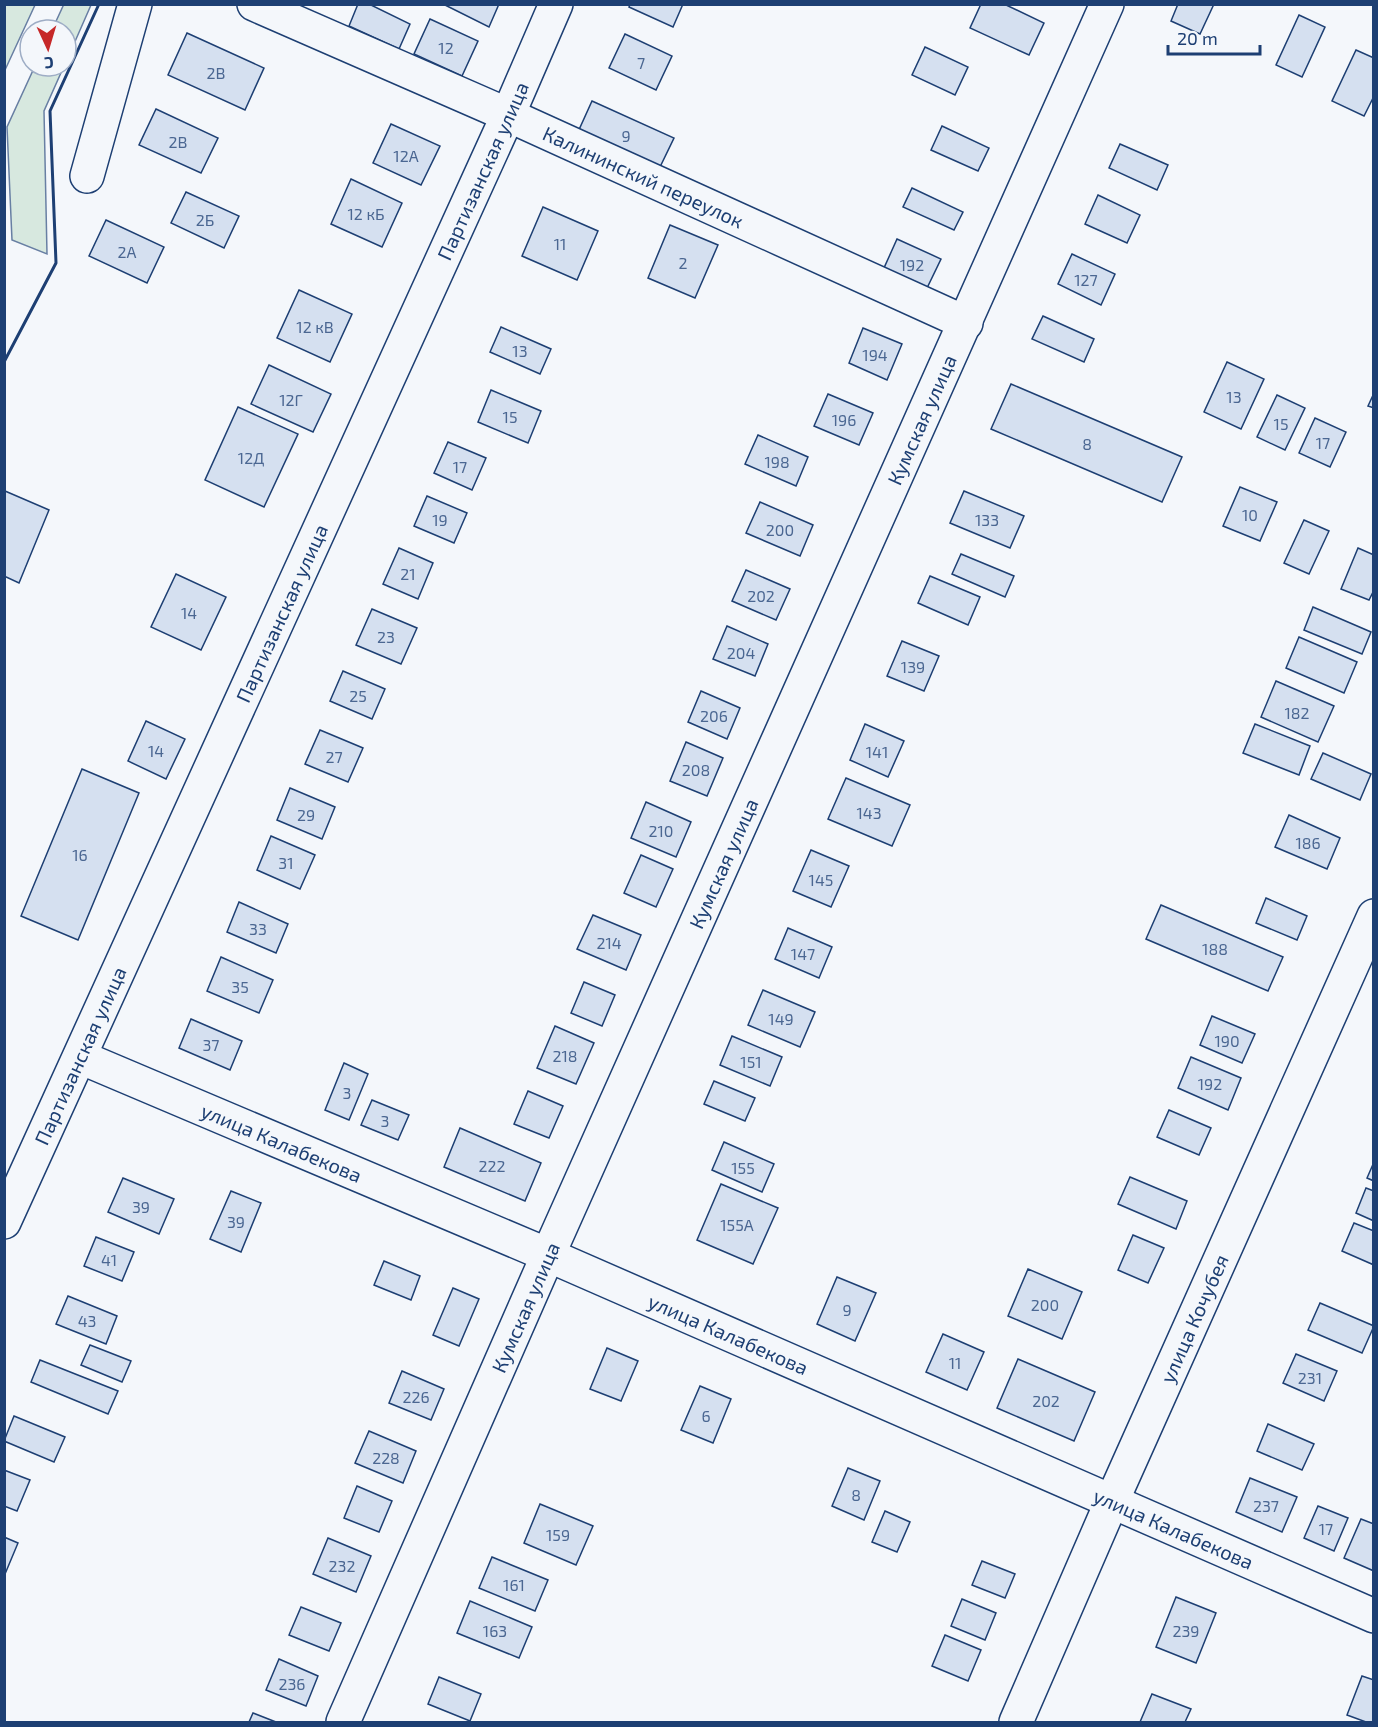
<svg xmlns="http://www.w3.org/2000/svg" width="1378" height="1727" font-family="'Exo 2',sans-serif">
<style>
.green{fill:#d7e8df;stroke:#687fa3;stroke-width:1.5}
.building{fill:#d5e0f0;stroke:#1d3f73;stroke-width:1.5}
.lines{fill:none;stroke-linecap:round;stroke-linejoin:round}
.minor-casing{stroke:#1d3f73;stroke-width:36}
.major-casing{stroke:#1d3f73;stroke-width:36}
.minor{stroke:#f4f7fb;stroke-width:33}
.major{stroke:#f4f7fb;stroke-width:33}
.wall{stroke:#1d3f73;stroke-width:3}
.labels{text-anchor:middle;dominant-baseline:central;stroke-width:4.5;stroke-linejoin:round;paint-order:stroke}
.number-label{font-size:16px;fill:#4b6792}
.street-label{font-size:20px;fill:#1d3f73;stroke:#f4f7fb}
</style>
<rect width="100%" height="100%" fill="#f4f7fb"/>
<g class="green">
<polygon points="5,4 35,5 5,70 4,5"/>
<polygon points="64,4 91,5 66,62 66,30 52,30"/>
<polygon points="35,66 64,66 44,111 47,254 12,240 7,127"/>
</g>
<g class="building">
<polygon points="358,4 369,4 410,24 399,49 349,26"/>
<polygon points="443,4 499,4 489,27"/>
<polygon points="630,4 683,4 673,27 629,7"/>
<polygon points="981,4 1004,4 1044,23 1029,55 970,28"/>
<polygon points="1178,4 1214,4 1200,34 1171,21"/>
<polygon points="1299,15 1325,27 1302,77 1276,65"/>
<polygon points="430,19 478,41 462,76 414,54"/>
<polygon points="187,33 264,68 245,110 168,75"/>
<polygon points="625,34 672,56 656,90 609,68"/>
<polygon points="925,47 968,67 955,95 912,75"/>
<polygon points="1356,50 1374,58 1374,96 1364,116 1332,101"/>
<polygon points="592,101 674,138 659,169 578,132"/>
<polygon points="156,109 218,138 201,173 139,145"/>
<polygon points="391,124 440,146 421,185 373,163"/>
<polygon points="942,126 989,148 978,171 931,150"/>
<polygon points="1120,144 1168,165 1157,190 1109,168"/>
<polygon points="351,179 402,203 382,247 331,224"/>
<polygon points="912,188 963,212 954,230 903,207"/>
<polygon points="186,192 239,216 224,248 171,223"/>
<polygon points="1098,195 1140,215 1127,243 1085,224"/>
<polygon points="543,207 598,231 577,280 522,256"/>
<polygon points="106,220 164,247 147,283 89,256"/>
<polygon points="670,225 718,245 695,298 648,278"/>
<polygon points="897,239 941,259 927,288 884,268"/>
<polygon points="1072,254 1115,274 1101,305 1058,284"/>
<polygon points="299,290 352,314 330,362 277,338"/>
<polygon points="1043,316 1094,339 1084,362 1032,339"/>
<polygon points="501,327 551,349 540,374 490,352"/>
<polygon points="863,328 902,344 887,380 849,363"/>
<polygon points="1227,362 1264,379 1241,429 1204,412"/>
<polygon points="269,365 331,394 313,432 251,404"/>
<polygon points="1011,384 1182,457 1162,502 991,429"/>
<polygon points="491,390 541,411 528,443 478,422"/>
<polygon points="1374,393 1374,408 1368,406"/>
<polygon points="828,394 873,413 859,445 814,426"/>
<polygon points="1277,395 1305,408 1285,450 1257,437"/>
<polygon points="238,407 298,434 264,507 205,480"/>
<polygon points="1315,418 1346,432 1330,467 1299,453"/>
<polygon points="758,435 808,457 796,486 745,464"/>
<polygon points="448,442 486,458 472,490 434,473"/>
<polygon points="1240,487 1277,502 1260,541 1223,526"/>
<polygon points="5,491 49,510 19,583 4,576"/>
<polygon points="964,491 1024,516 1010,548 950,523"/>
<polygon points="427,496 467,513 454,543 414,526"/>
<polygon points="760,502 813,525 800,556 746,533"/>
<polygon points="1304,520 1329,531 1309,574 1284,563"/>
<polygon points="399,548 433,563 418,599 383,584"/>
<polygon points="1358,548 1374,555 1374,590 1369,600 1341,589"/>
<polygon points="961,554 1014,576 1005,597 952,574"/>
<polygon points="746,570 790,589 776,620 732,601"/>
<polygon points="176,574 226,597 201,650 151,627"/>
<polygon points="930,576 980,597 968,625 918,603"/>
<polygon points="1313,607 1371,632 1362,654 1304,630"/>
<polygon points="372,609 417,628 401,664 356,645"/>
<polygon points="727,626 768,644 755,676 713,659"/>
<polygon points="1299,637 1357,662 1344,693 1286,668"/>
<polygon points="902,641 939,656 924,691 887,676"/>
<polygon points="343,671 385,689 372,719 330,701"/>
<polygon points="1276,681 1334,706 1318,742 1261,717"/>
<polygon points="701,691 740,708 727,739 688,722"/>
<polygon points="146,721 185,739 166,779 128,761"/>
<polygon points="865,724 904,741 888,777 850,760"/>
<polygon points="1255,724 1310,746 1299,775 1243,753"/>
<polygon points="320,730 363,748 348,782 305,764"/>
<polygon points="686,742 723,758 707,796 670,781"/>
<polygon points="1323,753 1371,774 1360,800 1311,779"/>
<polygon points="82,769 139,793 78,940 21,916"/>
<polygon points="846,778 910,805 892,846 828,819"/>
<polygon points="290,788 335,807 322,839 277,820"/>
<polygon points="646,802 691,822 676,857 631,838"/>
<polygon points="1289,815 1340,838 1327,869 1275,847"/>
<polygon points="271,836 315,855 300,889 257,870"/>
<polygon points="811,850 849,866 831,907 793,891"/>
<polygon points="641,855 673,869 656,907 624,893"/>
<polygon points="1266,898 1307,916 1297,940 1256,923"/>
<polygon points="239,902 288,924 276,953 227,932"/>
<polygon points="1161,905 1283,957 1268,991 1146,939"/>
<polygon points="593,915 641,935 626,970 577,949"/>
<polygon points="788,928 832,947 819,978 775,959"/>
<polygon points="221,957 273,980 259,1013 207,991"/>
<polygon points="584,982 615,995 602,1026 571,1013"/>
<polygon points="763,990 815,1012 800,1047 748,1025"/>
<polygon points="1212,1016 1255,1034 1242,1063 1200,1045"/>
<polygon points="191,1019 242,1041 230,1070 179,1048"/>
<polygon points="555,1026 594,1043 576,1084 537,1068"/>
<polygon points="732,1036 782,1057 770,1086 720,1065"/>
<polygon points="1191,1057 1241,1078 1228,1110 1178,1088"/>
<polygon points="344,1063 368,1074 349,1120 325,1110"/>
<polygon points="714,1081 755,1098 745,1121 704,1104"/>
<polygon points="528,1091 563,1106 549,1138 514,1124"/>
<polygon points="372,1100 409,1115 398,1140 361,1125"/>
<polygon points="1169,1110 1211,1128 1199,1155 1157,1137"/>
<polygon points="460,1128 541,1163 525,1201 444,1167"/>
<polygon points="724,1142 774,1164 762,1192 712,1170"/>
<polygon points="1374,1162 1374,1181 1367,1178"/>
<polygon points="1130,1177 1187,1201 1176,1229 1118,1204"/>
<polygon points="123,1178 174,1199 159,1234 108,1212"/>
<polygon points="721,1184 778,1208 753,1264 697,1240"/>
<polygon points="1366,1188 1374,1191 1374,1221 1356,1213"/>
<polygon points="231,1191 261,1203 241,1252 210,1239"/>
<polygon points="1354,1223 1374,1231 1374,1265 1342,1251"/>
<polygon points="1133,1235 1164,1248 1148,1283 1118,1270"/>
<polygon points="96,1237 134,1252 122,1281 84,1266"/>
<polygon points="384,1261 420,1276 411,1300 374,1285"/>
<polygon points="1028,1269 1082,1292 1062,1339 1008,1316"/>
<polygon points="837,1277 876,1293 855,1341 817,1324"/>
<polygon points="453,1288 479,1299 459,1346 433,1335"/>
<polygon points="68,1296 117,1316 106,1344 56,1324"/>
<polygon points="1320,1303 1374,1326 1362,1353 1308,1330"/>
<polygon points="943,1334 984,1352 967,1390 926,1372"/>
<polygon points="90,1345 131,1361 122,1382 81,1365"/>
<polygon points="607,1348 638,1361 621,1401 590,1389"/>
<polygon points="1296,1354 1337,1371 1324,1401 1283,1383"/>
<polygon points="1018,1359 1095,1392 1074,1441 997,1408"/>
<polygon points="40,1360 118,1391 108,1414 31,1382"/>
<polygon points="402,1371 444,1389 431,1420 389,1403"/>
<polygon points="700,1386 731,1399 713,1443 681,1430"/>
<polygon points="14,1416 65,1437 54,1462 4,1441"/>
<polygon points="1268,1424 1314,1444 1302,1470 1257,1451"/>
<polygon points="369,1431 416,1451 403,1483 355,1463"/>
<polygon points="848,1468 880,1481 864,1520 832,1506"/>
<polygon points="4,1470 30,1480 17,1511 4,1506"/>
<polygon points="1250,1478 1297,1497 1282,1532 1236,1512"/>
<polygon points="357,1486 392,1501 379,1532 344,1518"/>
<polygon points="540,1504 593,1526 576,1565 524,1543"/>
<polygon points="1318,1506 1348,1518 1334,1551 1304,1538"/>
<polygon points="885,1511 910,1522 897,1552 872,1542"/>
<polygon points="1361,1519 1374,1524 1374,1571 1344,1558"/>
<polygon points="4,1537 18,1543 5,1574 4,1574"/>
<polygon points="328,1538 371,1556 356,1592 313,1574"/>
<polygon points="492,1557 548,1580 535,1611 479,1588"/>
<polygon points="982,1561 1015,1574 1005,1598 972,1585"/>
<polygon points="1176,1597 1216,1613 1196,1663 1156,1647"/>
<polygon points="962,1599 996,1613 985,1640 951,1626"/>
<polygon points="470,1601 532,1627 519,1658 457,1633"/>
<polygon points="301,1607 341,1623 329,1651 289,1635"/>
<polygon points="945,1635 981,1650 968,1681 932,1666"/>
<polygon points="279,1659 318,1676 306,1706 266,1690"/>
<polygon points="1362,1676 1374,1680 1374,1722 1366,1722 1347,1715"/>
<polygon points="439,1677 481,1694 470,1721 428,1704"/>
<polygon points="1152,1694 1191,1709 1185,1722 1140,1722"/>
<polygon points="253,1713 276,1722 249,1722"/>
</g>
<g class="lines">
<defs>
<g id="minor">
<path id="s1" d="M 254,4 L 508,115 L 966,323"/>
<polyline points="87,176 135,4"/>
<path id="s2" d="M 80,1057 L 548,1255 L 1374,1616"/>
<path id="s3" d="M 4,1222 L 508,115 L 556,4"/>
<path id="s4" d="M 343,1722 L 548,1255 L 1107,4"/>
</g>
<g id="major">
<path id="s5" d="M 1016,1722 L 1112,1501 L 1374,916"/>
</g>
</defs>
<use href="#minor" class="minor-casing"/>
<use href="#major" class="major-casing"/>
<use href="#minor" class="minor"/>
<use href="#major" class="major"/>
<polyline class="wall" points="4,362 56,263 50,111 99,4"/>
</g>
<g class="labels">
<g class="number-label">
<text x="446" y="47">12</text>
<text x="641" y="62">7</text>
<text x="216" y="72">2В</text>
<text x="626" y="135">9</text>
<text x="178" y="141">2В</text>
<text x="406" y="155">12А</text>
<text x="366" y="213">12 кБ</text>
<text x="205" y="219">2Б</text>
<text x="560" y="243">11</text>
<text x="127" y="251">2А</text>
<text x="683" y="262">2</text>
<text x="912" y="264">192</text>
<text x="1086" y="279">127</text>
<text x="315" y="326">12 кВ</text>
<text x="520" y="350">13</text>
<text x="875" y="354">194</text>
<text x="1234" y="396">13</text>
<text x="291" y="399">12Г</text>
<text x="510" y="416">15</text>
<text x="844" y="419">196</text>
<text x="1281" y="423">15</text>
<text x="1323" y="442">17</text>
<text x="1087" y="443">8</text>
<text x="251" y="457">12Д</text>
<text x="777" y="461">198</text>
<text x="460" y="466">17</text>
<text x="1250" y="514">10</text>
<text x="440" y="519">19</text>
<text x="987" y="519">133</text>
<text x="780" y="529">200</text>
<text x="408" y="573">21</text>
<text x="761" y="595">202</text>
<text x="189" y="612">14</text>
<text x="386" y="636">23</text>
<text x="741" y="652">204</text>
<text x="913" y="666">139</text>
<text x="358" y="695">25</text>
<text x="1297" y="712">182</text>
<text x="714" y="715">206</text>
<text x="156" y="750">14</text>
<text x="877" y="751">141</text>
<text x="334" y="756">27</text>
<text x="696" y="769">208</text>
<text x="869" y="812">143</text>
<text x="306" y="814">29</text>
<text x="661" y="830">210</text>
<text x="1308" y="842">186</text>
<text x="80" y="854">16</text>
<text x="286" y="862">31</text>
<text x="821" y="879">145</text>
<text x="258" y="928">33</text>
<text x="609" y="942">214</text>
<text x="1215" y="948">188</text>
<text x="803" y="953">147</text>
<text x="240" y="986">35</text>
<text x="781" y="1018">149</text>
<text x="1227" y="1040">190</text>
<text x="211" y="1044">37</text>
<text x="565" y="1055">218</text>
<text x="751" y="1061">151</text>
<text x="1210" y="1083">192</text>
<text x="347" y="1092">3</text>
<text x="385" y="1120">3</text>
<text x="492" y="1165">222</text>
<text x="743" y="1167">155</text>
<text x="141" y="1206">39</text>
<text x="236" y="1221">39</text>
<text x="737" y="1224">155А</text>
<text x="109" y="1259">41</text>
<text x="1045" y="1304">200</text>
<text x="847" y="1309">9</text>
<text x="87" y="1320">43</text>
<text x="955" y="1362">11</text>
<text x="1310" y="1377">231</text>
<text x="416" y="1396">226</text>
<text x="1046" y="1400">202</text>
<text x="706" y="1415">6</text>
<text x="386" y="1457">228</text>
<text x="856" y="1494">8</text>
<text x="1266" y="1505">237</text>
<text x="1326" y="1528">17</text>
<text x="558" y="1534">159</text>
<text x="342" y="1565">232</text>
<text x="514" y="1584">161</text>
<text x="495" y="1630">163</text>
<text x="1186" y="1630">239</text>
<text x="292" y="1683">236</text>
</g>
<g class="street-label">
<text stroke="none"><textPath href="#s3" startOffset="1155">Партизанская улица</textPath></text>
<text stroke="none"><textPath href="#s1" startOffset="426">Калининский переулок</textPath></text>
<text stroke="none"><textPath href="#s4" startOffset="1425">Кумская улица</textPath></text>
<text stroke="none"><textPath href="#s3" startOffset="669">Партизанская улица</textPath></text>
<text stroke="none"><textPath href="#s4" startOffset="939">Кумская улица</textPath></text>
<text stroke="none"><textPath href="#s3" startOffset="183">Партизанская улица</textPath></text>
<text stroke="none"><textPath href="#s2" startOffset="219">улица Калабекова</textPath></text>
<text stroke="none"><textPath href="#s4" startOffset="453">Кумская улица</textPath></text>
<text stroke="none"><textPath href="#s5" startOffset="441">улица Кочубея</textPath></text>
<text stroke="none"><textPath href="#s2" startOffset="705">улица Калабекова</textPath></text>
<text stroke="none"><textPath href="#s2" startOffset="1191">улица Калабекова</textPath></text>
</g>
</g>
<rect width="1378" height="1727" fill="none" stroke="#1d3f73" stroke-width="12"/>
<g transform="translate(48 48) rotate(176)"><circle r="28" fill="#f4f7fb" stroke="#9eadc5" stroke-width="1.5"/>
<path d="M0-4.5L10 22L0 15L-10 22Z" fill="#c62828"/>
<text y="-9" font-size="16" font-weight="bold" text-anchor="middle" fill="#1d3f73">С</text>
</g>
<path d="M1168 45v9h92v-9" fill="none" stroke="#1d3f73" stroke-width="3"/>
<text x="1177" y="45" font-size="18" fill="#1d3f73" stroke="#f4f7fb" stroke-width="4.5" paint-order="stroke">20 m</text>
</svg>
